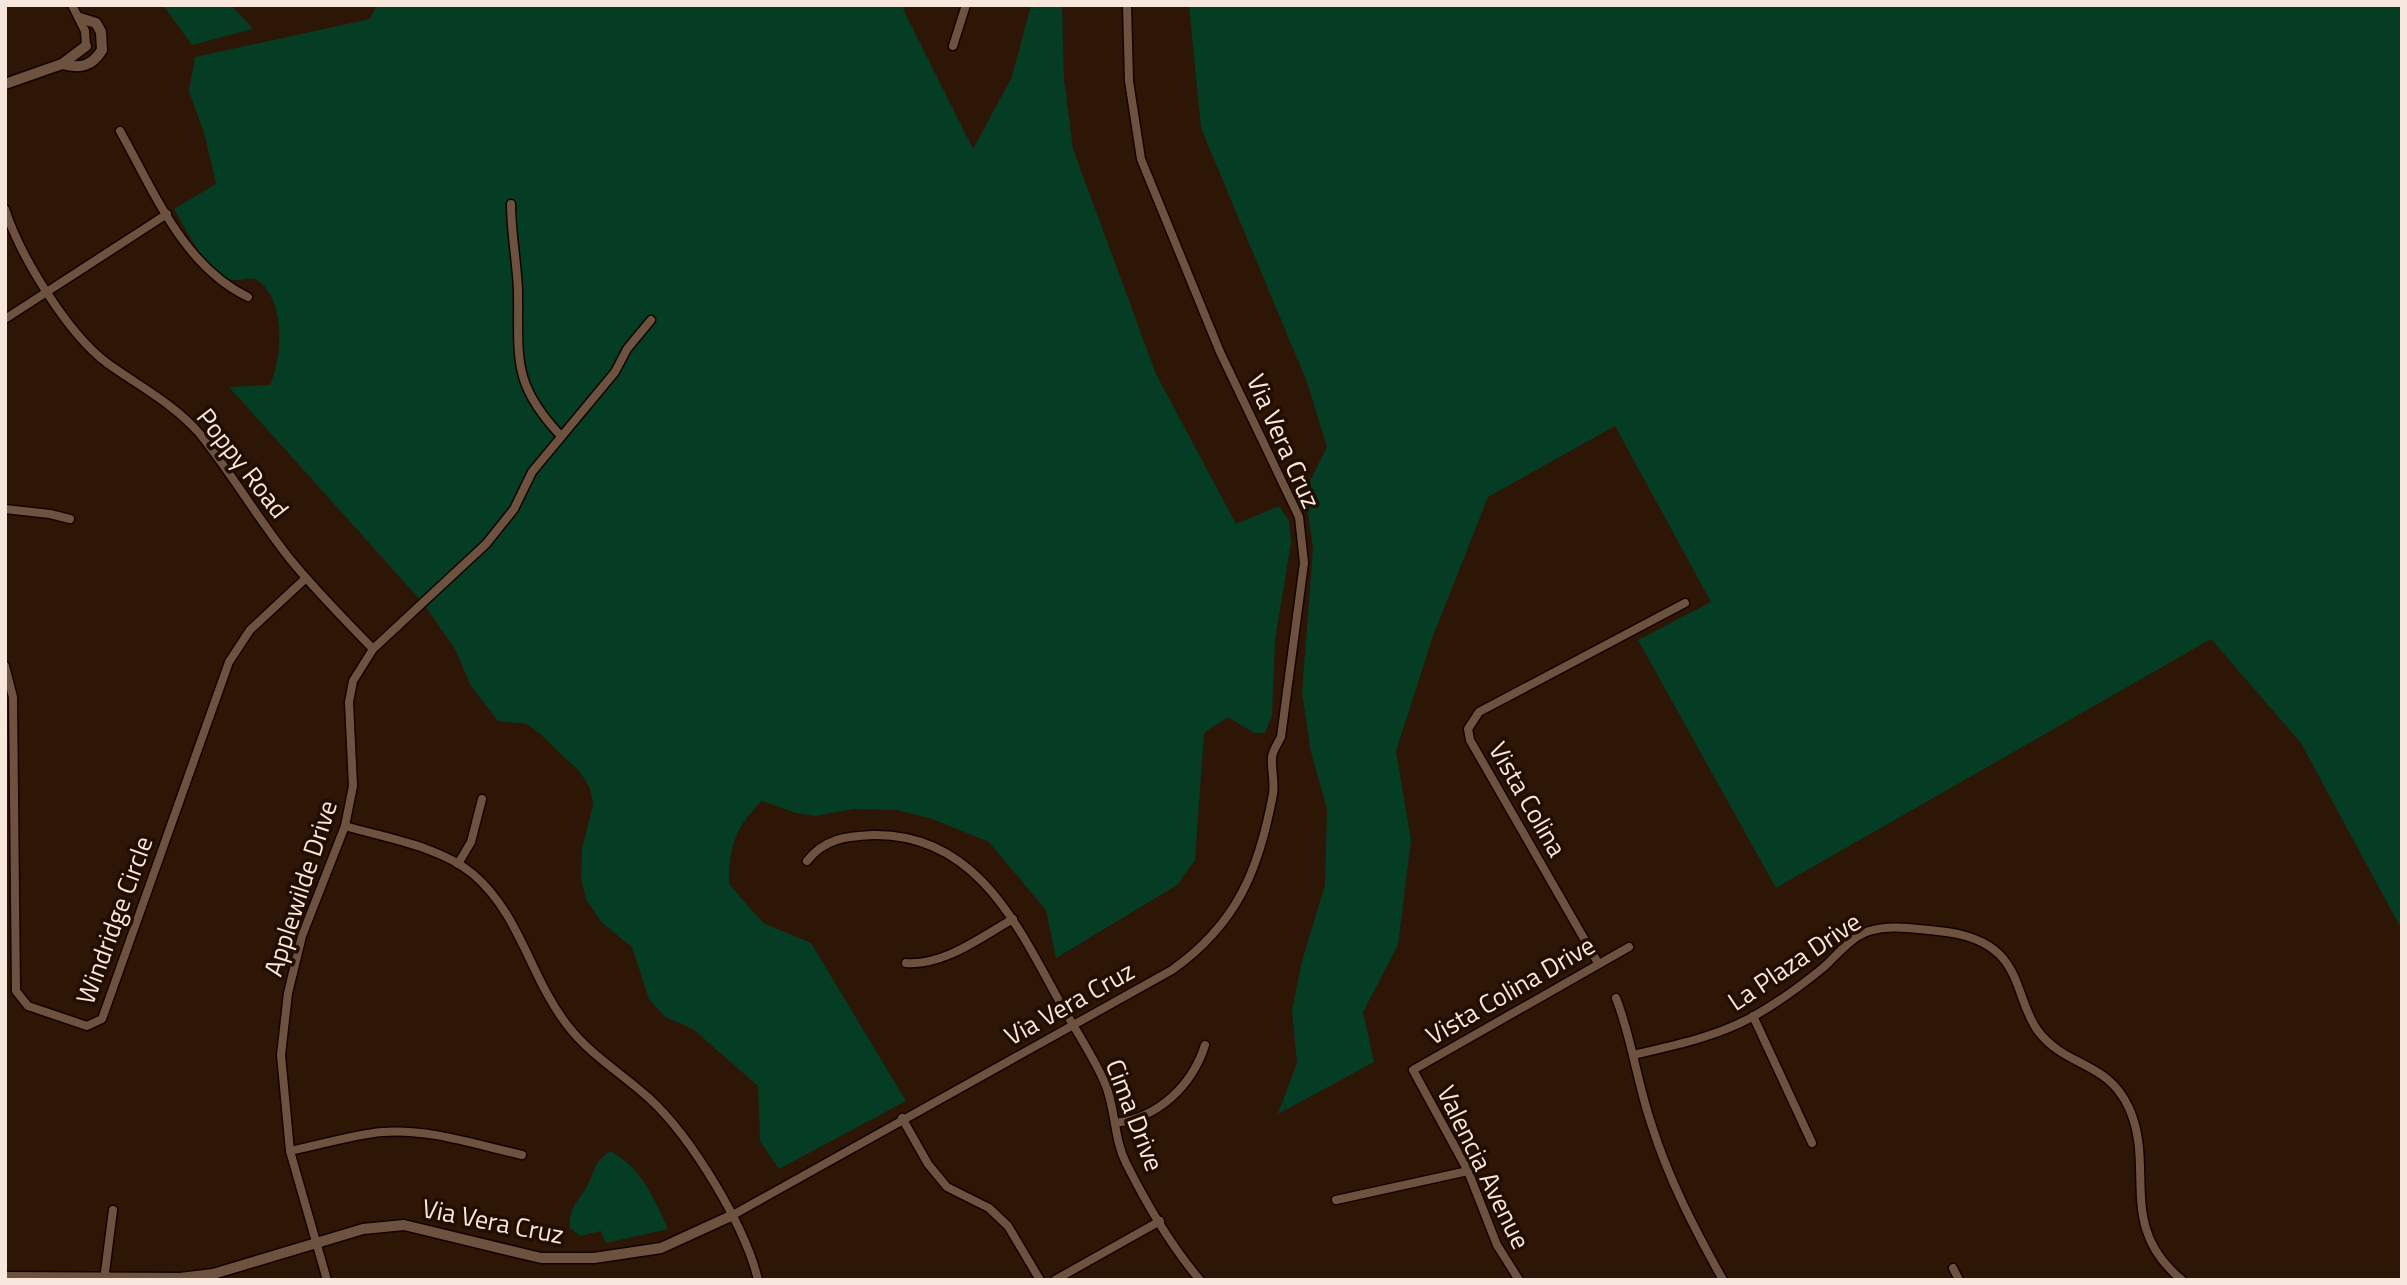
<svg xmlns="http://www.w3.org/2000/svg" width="2407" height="1285" font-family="'Titillium Web',sans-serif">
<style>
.green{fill:#043d23}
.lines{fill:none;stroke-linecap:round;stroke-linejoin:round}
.minor-casing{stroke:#140200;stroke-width:11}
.tertiary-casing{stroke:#140200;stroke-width:13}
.minor{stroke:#6d5240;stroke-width:8}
.tertiary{stroke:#6d5240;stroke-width:10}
.labels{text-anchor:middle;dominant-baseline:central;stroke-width:7;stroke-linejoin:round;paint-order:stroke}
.street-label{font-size:26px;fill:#f7e7dd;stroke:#220d01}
</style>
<rect width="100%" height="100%" fill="#2d1606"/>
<g class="green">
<polygon points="163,5 231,5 253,29 192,45"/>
<path d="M 377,5 L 905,5 L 904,11 L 973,149 L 1012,77 L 1031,5 L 1062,5 L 1064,79 L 1073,149 L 1156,374 L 1236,524 L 1279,506 L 1289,521 L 1291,542 L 1275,640 L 1272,716 L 1265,733 L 1254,733 L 1228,717 L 1204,733 L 1195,860 L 1177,885 L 1056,958 L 1046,910 L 989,842 L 932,819 L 897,810 L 854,809 L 815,816 L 796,813 L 762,801 C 735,827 729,847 729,884 L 763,923 L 811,943 L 906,1101 L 779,1169 L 760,1141 L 758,1086 L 693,1029 L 665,1017 L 649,999 L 632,947 L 602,923 L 586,899 L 581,878 L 582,849 L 593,805 L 590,788 L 580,772 L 539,733 L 527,724 L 498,721 L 471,686 L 455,649 L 423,603 L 229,387 L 270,385 C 283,356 286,299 256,279 C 247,277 238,282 229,279 C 206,272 186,229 174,209 L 216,184 L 205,136 L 189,91 L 195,57 L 370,19 Z"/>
<polygon points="1189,5 2402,5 2402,930 2301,743 2211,639 1776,888 1638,640 1711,602 1615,426 1488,497 1433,636 1396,751 1411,840 1398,945 1363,1012 1374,1062 1278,1114 1297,1063 1292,1010 1302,961 1325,885 1327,809 1311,752 1302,693 1313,548 1305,491 1327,447 1307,382 1201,128"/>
<path d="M 610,1151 C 641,1167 654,1198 668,1229 L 606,1243 L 601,1231 L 580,1236 L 570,1228 C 568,1206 581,1200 589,1182 C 597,1165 593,1164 610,1151 Z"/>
</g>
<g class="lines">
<defs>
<g id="minor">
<polyline points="72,5 85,31 86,46"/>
<polyline points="953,46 966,5"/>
<path d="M 120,131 C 154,191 183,266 248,297"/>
<path d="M 511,204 C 511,233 517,262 518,291 C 519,358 511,383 561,436"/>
<path d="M 5,209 C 20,256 68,334 107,363 C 139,386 174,404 200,434 C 232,474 258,519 290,559 C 316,591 345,620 373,649"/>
<polyline points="5,319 167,214"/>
<polyline points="5,509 50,514 70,519"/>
<polyline points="5,666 13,697 16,991 28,1006 87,1026 102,1019 229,662 250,630 306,578"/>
<path d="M 345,826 C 386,838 439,846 473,874 C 521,915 530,978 568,1026 C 591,1056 623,1074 650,1099 C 691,1137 745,1225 758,1280"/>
<path d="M 807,861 C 824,839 846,836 873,835 C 974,833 1016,922 1057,997 C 1072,1025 1091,1052 1104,1081 C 1116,1107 1113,1137 1126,1163 C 1146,1203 1171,1246 1200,1280"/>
<polyline points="458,864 471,842 482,799"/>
<path d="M 906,963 C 944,966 981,937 1013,919"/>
<polyline points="1598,963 1470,740 1468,729 1479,712 1685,603"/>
<path d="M 1616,998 C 1632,1039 1637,1082 1651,1123 C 1668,1178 1695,1230 1723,1280"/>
<polyline points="1753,1016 1812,1143"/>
<path d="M 1633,1055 C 1676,1045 1716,1037 1754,1016 C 1779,1002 1802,985 1824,967 C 1838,954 1851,937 1869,931 C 1891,924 1915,929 1938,931 C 1960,933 1984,939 2000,955 C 2021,977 2021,1008 2038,1031 C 2066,1068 2107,1060 2129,1108 C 2156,1168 2116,1226 2182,1280"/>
<polyline points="902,1118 928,1164 947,1187 989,1208 1008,1226 1040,1280"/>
<path d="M 1115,1123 C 1158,1118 1192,1086 1205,1045"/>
<path d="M 290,1151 C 320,1145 351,1135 382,1132 C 428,1128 477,1145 522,1155"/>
<polyline points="1336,1200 1468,1171"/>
<path d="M 731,1216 L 1172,970 C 1237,924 1259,870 1273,794 C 1275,781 1271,769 1272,757 C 1273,750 1278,743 1281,737 L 1304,563 L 1299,517 L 1220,352 L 1141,159 L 1129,81 L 1127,5"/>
<polyline points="1953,1268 1959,1280"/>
<polyline points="104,1280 113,1210"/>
<polyline points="327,1280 290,1151 281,1055 288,993 302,936 345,826 353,786 349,702 353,681 373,649 486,544 514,509 532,472 615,372 627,349 651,320"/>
<polyline points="1055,1280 1160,1221"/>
<polyline points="1519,1280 1497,1245 1468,1171 1413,1070 1629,947"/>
</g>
<g id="tertiary">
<path d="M 62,64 C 81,69 92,66 102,50 L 101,32 L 96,23 L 80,18"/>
<polyline points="5,84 62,64 86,46"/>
<polyline points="5,1277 180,1278 213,1274 363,1229 404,1225 541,1258 594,1258 661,1248 731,1216"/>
</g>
</defs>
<use href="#minor" class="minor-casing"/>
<use href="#tertiary" class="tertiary-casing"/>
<use href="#minor" class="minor"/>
<use href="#tertiary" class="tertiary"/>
</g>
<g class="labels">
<g class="street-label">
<text transform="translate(1284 441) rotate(66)">Via Vera Cruz</text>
<text transform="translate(243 463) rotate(52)">Poppy Road</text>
<text transform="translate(1528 799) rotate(60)">Vista Colina</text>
<text transform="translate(300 888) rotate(-72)">Applewilde Drive</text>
<text transform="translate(114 920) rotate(-70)">Windridge Circle</text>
<text transform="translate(1794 961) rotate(-34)">La Plaza Drive</text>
<text transform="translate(1510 990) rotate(-30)">Vista Colina Drive</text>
<text transform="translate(1069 1003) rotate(-29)">Via Vera Cruz</text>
<text transform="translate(1135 1115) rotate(69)">Cima Drive</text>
<text transform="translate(1484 1167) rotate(64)">Valencia Avenue</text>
<text transform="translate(493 1221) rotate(11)">Via Vera Cruz</text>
</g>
</g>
<rect width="2407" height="1285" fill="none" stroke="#f7e7dd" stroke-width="14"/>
</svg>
